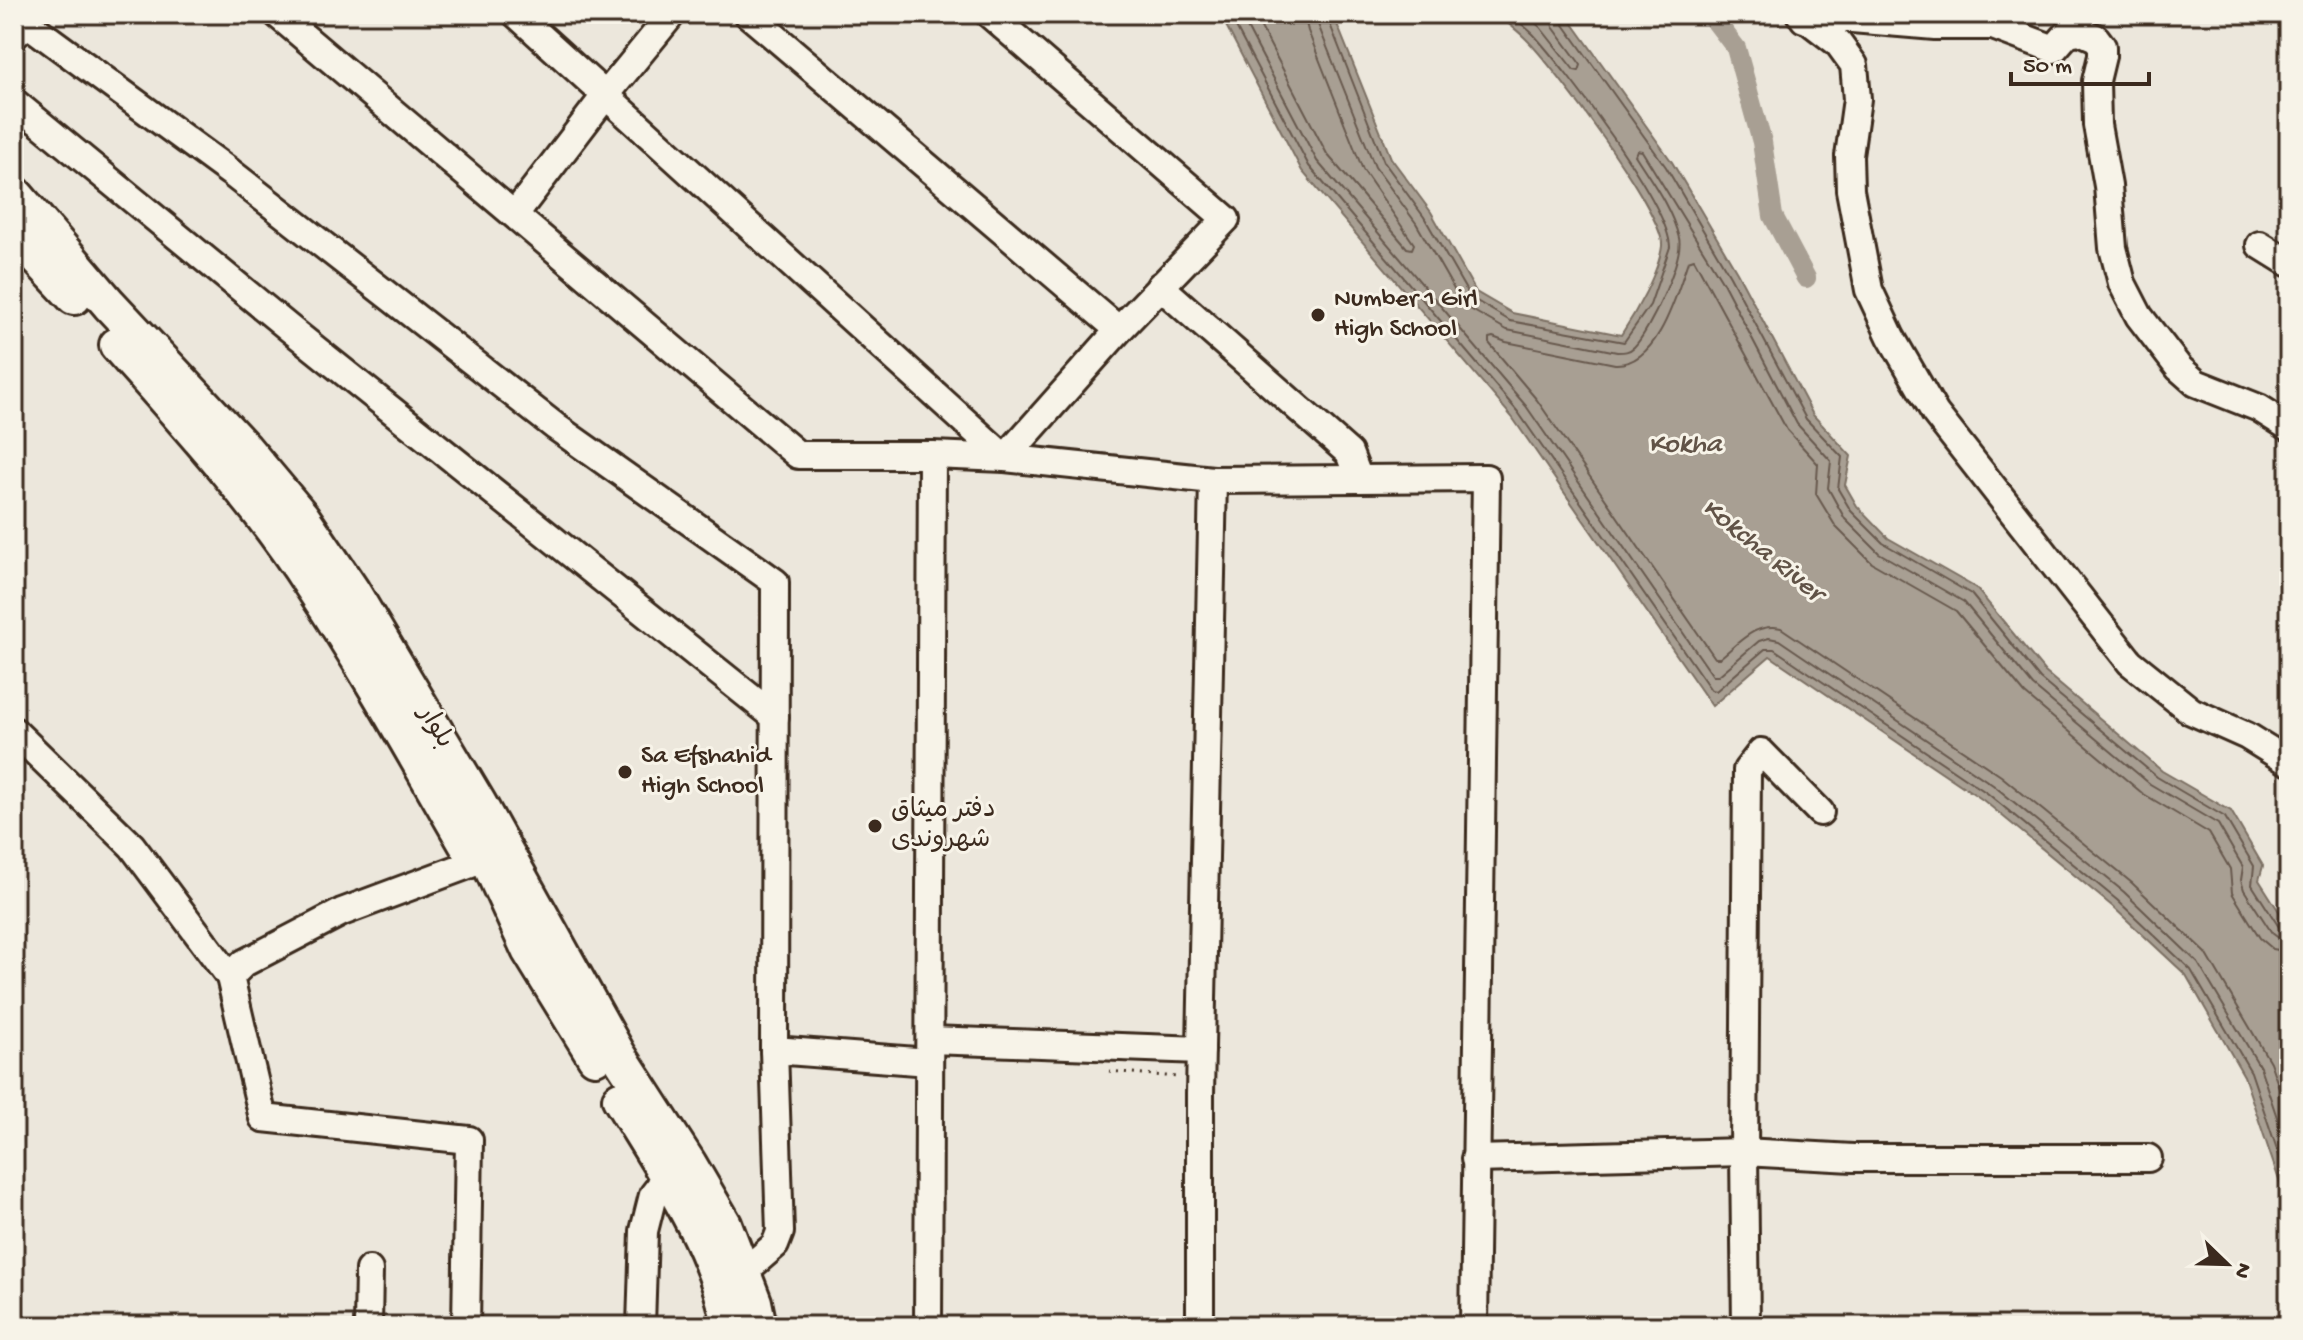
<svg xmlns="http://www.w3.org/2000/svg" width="2303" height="1340" font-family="'Gochi Hand','Playpen Sans Arabic',sans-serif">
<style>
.water{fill:#a89f93;stroke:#7c7064;stroke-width:2}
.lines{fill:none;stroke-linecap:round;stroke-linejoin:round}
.shore{stroke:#67594d;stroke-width:2}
.canal{stroke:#a89f93;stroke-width:20}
.minor-casing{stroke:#3b2a1e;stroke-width:32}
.major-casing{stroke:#3b2a1e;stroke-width:40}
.path{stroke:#3b2a1e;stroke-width:3;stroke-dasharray:2 6;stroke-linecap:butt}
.minor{stroke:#f7f3e8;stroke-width:26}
.major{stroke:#f7f3e8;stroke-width:34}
.poi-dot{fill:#3b2a1e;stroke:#f7f3e8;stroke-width:3}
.labels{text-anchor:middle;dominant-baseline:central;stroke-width:6;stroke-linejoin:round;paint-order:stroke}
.poi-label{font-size:26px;fill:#3b2a1e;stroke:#f7f3e8;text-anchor:start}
.street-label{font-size:26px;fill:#3b2a1e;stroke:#f7f3e8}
.water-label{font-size:28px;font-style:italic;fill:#615347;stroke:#f7f3e8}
</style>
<rect width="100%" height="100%" fill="#ece7dc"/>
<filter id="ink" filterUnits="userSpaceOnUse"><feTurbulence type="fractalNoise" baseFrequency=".0125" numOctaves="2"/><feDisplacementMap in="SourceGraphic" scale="16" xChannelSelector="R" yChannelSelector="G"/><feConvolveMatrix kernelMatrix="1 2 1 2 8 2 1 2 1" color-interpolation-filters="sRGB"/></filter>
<g filter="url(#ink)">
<path class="water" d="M 1220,14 L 1333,14 L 1391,158 L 1431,212 L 1476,292 L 1512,313 L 1621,335 C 1635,314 1659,272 1662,246 C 1665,214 1552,64 1525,38 C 1516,29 1506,22 1497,14 L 1566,14 L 1672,162 L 1737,272 L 1813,415 L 1851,456 L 1845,485 L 1857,506 L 1888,538 L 1976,588 L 2045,672 L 2162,771 L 2231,811 L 2263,866 L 2259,880 L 2289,927 L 2289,1210 L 2244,1076 L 2186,975 L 2112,906 L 1983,800 L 1770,656 L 1712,706 L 1512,417 L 1302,171 Z"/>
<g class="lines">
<g class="shore">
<polyline points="1229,14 1309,166 1518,412 1711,690 1716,691 1765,649 1774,649 1987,793 2117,900 2191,970 2251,1072 2289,1185"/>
<polyline points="1240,14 1317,161 1526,406 1713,676 1718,676 1759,641 1769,638 1779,640 1993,785 2124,892 2198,963 2260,1067 2289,1153"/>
<polyline points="1254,14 1327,154 1407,248 1412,249 1414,244 1363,170 1308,31 1304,14"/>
<path d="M 1316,14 L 1319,27 L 1375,167 L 1416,223 L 1463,305 L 1507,330 L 1617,352 C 1624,352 1629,352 1634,347 C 1649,332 1684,258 1679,238 C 1671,207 1652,182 1635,155 L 1637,150 L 1642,151 L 1722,281 L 1797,424 L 1831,461 L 1828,488 L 1845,519 L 1879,553 L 1964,602 L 2033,686 L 2150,784 L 2218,824 L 2243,867 L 2241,880 L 2244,890 L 2272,933 L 2280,939 L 2289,940"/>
<path d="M 1326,14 L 1384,162 L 1424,217 L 1470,297 L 1510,321 L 1624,342 L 1650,305 L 1670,247 C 1669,204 1565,69 1533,34 C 1526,27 1517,21 1509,14"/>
<polyline points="1525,14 1540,27 1574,70 1579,71 1581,65 1553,27 1550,14"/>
<polyline points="1560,14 1562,22 1666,167 1730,276 1806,419 1842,457 1838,489 1851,511 1883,543 1971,594 2040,679 2157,777 2225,817 2254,866 2252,885 2279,927 2289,930"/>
<path d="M 2289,952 L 2273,949 L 2260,938 L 2232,893 L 2230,869 L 2209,833 L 2142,793 L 2025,694 L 1956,611 L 1872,563 L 1836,527 L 1816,494 L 1818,464 L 1787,430 L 1694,259 L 1688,261 C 1677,293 1658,366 1615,364 L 1506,342 L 1493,337 L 1489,338 L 1489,343 L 1537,400 L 1715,658 L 1720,658 C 1739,643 1755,622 1781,628 L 2001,776 L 2132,883 L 2206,953 L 2270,1062 L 2289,1116"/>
</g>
<polyline class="canal" points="1710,14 1736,48 1762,142 1773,216 1806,278"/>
<defs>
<g id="minor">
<polyline points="277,14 798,455 932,455 1005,458 1213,480 1486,478 1474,1326"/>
<polyline points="516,14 1005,458 1119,330 748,14"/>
<polyline points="989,14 1226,219 1119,330"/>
<polyline points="1800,14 1838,43 1854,65 1857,99 1849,156 1850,190 1869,290 1891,337 1935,413 2130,662 2191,711 2247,736 2289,762"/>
<polyline points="1804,19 1852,19 1935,26 1993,26 2054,49 2068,33 2080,31 2096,38 2102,46 2102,56 2096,81 2097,125 2108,186 2113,248 2122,283 2139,316 2179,368 2196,383 2259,408 2289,427"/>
<polyline points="14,36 27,23 230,172 556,427 775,582 774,1050 780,1232 775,1245 744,1272"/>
<polyline points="14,102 289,328 775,717"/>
<polyline points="515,214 605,96 672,14"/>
<polyline points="2260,245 2289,263"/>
<polyline points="1160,286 1349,453 1359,479"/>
<polyline points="14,731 132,846 230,977 244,963 342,912 487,858"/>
<polyline points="230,977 263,1118 469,1140 466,1326"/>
<polyline points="930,1040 1201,1050"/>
<polyline points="774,1050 929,1062"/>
<polyline points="1475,1159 1744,1152 1853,1158 2148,1158"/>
<polyline points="368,1326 369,1270"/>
<polyline points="641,1326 644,1231 653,1195 667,1177"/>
<polyline points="928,1326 932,455"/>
<polyline points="1200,1326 1200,1094 1213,480"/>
<polyline points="1746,1326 1744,1152 1747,770 1761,752 1820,812"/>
</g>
<g id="major">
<polyline points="14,193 109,304 245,449 302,517 352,591 479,804 618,1054 689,1164 724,1224 754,1302 759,1326"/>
<polyline points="14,233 74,297"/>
<path d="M 117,345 C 185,422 256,499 312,586 C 368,670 417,759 468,847 L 487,858 L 529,950 L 595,1057"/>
<path d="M 620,1099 C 663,1170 715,1243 730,1326"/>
</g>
</defs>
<use href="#minor" class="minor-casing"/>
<use href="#major" class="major-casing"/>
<polyline class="path" points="1109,1071 1177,1077"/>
<use href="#minor" class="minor"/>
<use href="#major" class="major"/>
</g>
</g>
<g class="poi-dot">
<circle cx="1318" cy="315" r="8"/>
<circle cx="625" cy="772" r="8"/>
<circle cx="875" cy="826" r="8"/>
</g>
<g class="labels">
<g class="poi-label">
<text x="1334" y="300">Number 1 Girl<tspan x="1334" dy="30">High School</tspan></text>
<text x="641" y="757">Sa Efshahid<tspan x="641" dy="30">High School</tspan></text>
<text x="891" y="811">دفتر میثاق<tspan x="891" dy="30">شهروندی</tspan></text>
</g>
<g class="street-label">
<text transform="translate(434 728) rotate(59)">بلوار</text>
</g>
<g class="water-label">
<text x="1685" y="445">Kokha</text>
<text transform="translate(1762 551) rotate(39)">Kokcha River</text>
</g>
</g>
<rect width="2303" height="1340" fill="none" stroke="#f7f3e8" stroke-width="48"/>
<rect x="24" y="24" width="2255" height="1292" fill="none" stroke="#3b2a1e" stroke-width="3" filter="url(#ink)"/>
<g transform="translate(2227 1264) rotate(113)" stroke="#f7f3e8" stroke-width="6" paint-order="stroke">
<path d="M0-6L14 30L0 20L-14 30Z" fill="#3b2a1e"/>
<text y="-12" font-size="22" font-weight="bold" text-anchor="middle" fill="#3b2a1e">N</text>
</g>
<path d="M2011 72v12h138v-12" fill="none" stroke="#3b2a1e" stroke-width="4"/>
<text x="2023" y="72" font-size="24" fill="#3b2a1e" stroke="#f7f3e8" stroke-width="6" paint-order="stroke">50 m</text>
</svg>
